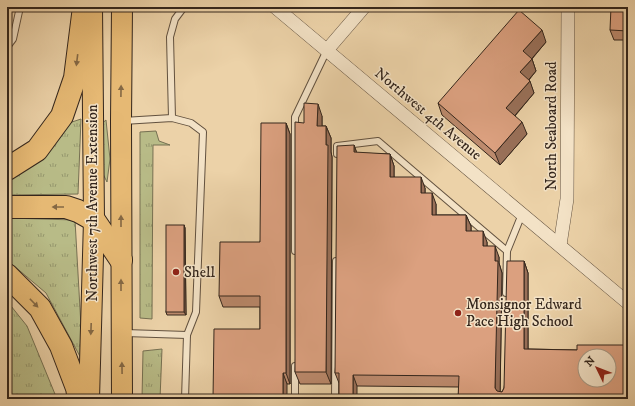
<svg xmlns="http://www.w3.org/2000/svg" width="635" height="406" font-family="'IM FELL DW Pica',serif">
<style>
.grass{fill:url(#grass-tufts);stroke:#767052}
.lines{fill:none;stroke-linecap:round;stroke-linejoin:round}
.lane-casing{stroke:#62513f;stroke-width:8}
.street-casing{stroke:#62513f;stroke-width:14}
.primary-casing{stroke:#34261c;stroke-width:22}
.highway-casing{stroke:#34261c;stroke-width:24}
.lane{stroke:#f3e2c6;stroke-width:6}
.street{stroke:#f3e2c6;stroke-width:13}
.primary{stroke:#e6b974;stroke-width:20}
.highway{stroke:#e6b974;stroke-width:22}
.wall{fill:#bc8a6d;stroke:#34261c}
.shaded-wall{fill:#997059;stroke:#34261c}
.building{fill:#dba07f;stroke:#34261c;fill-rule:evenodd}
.oneway{fill:#846844}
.poi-dot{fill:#8f2418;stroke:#f3e2c6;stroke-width:1.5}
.labels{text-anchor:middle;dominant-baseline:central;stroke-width:3;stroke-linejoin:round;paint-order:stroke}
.street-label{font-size:15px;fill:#34261c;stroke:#f3e2c6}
.poi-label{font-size:15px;fill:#34261c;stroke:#f3e2c6;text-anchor:start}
</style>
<defs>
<pattern id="grass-tufts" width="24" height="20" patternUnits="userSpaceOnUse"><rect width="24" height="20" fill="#b8bb87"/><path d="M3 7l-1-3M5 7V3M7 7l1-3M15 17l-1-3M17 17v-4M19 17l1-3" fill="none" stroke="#96986e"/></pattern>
</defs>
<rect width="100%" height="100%" fill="#ecd2a8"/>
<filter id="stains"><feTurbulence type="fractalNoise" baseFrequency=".005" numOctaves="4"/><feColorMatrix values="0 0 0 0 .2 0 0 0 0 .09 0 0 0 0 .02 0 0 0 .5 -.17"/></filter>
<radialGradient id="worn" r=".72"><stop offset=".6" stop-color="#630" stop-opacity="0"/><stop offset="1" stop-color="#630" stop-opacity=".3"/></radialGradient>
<g class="grass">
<polygon points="81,119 78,194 7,195 7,176 29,166 72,122"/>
<polygon points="106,120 110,159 107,182 100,168 100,125"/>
<polygon points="156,131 159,141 170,145 153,145 152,319 140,318 140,132"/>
<polygon points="7,218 75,220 83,362 46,293 7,260"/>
<polygon points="7,301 27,326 57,399 7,399"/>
<polygon points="162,349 160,399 142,399 143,351"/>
</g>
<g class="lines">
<defs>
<g id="lane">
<polyline points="7,47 13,39 20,7"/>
<polyline points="172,118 170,37 175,19 184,7"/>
<polyline points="123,121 172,118 191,123 203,132 196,312 187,335 185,399"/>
<polyline points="337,154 337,146 378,141 507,251 506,293"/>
<polyline points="295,251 295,117 327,50"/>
<polyline points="507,251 522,214"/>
<polyline points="125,333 187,335"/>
<polyline points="295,366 295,399"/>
<polyline points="335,399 336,261"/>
</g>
<g id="street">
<polyline points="275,7 628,303"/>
<polyline points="327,50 364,7"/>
<polyline points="560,245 567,199 568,7"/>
</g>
<g id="primary">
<polyline points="89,399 94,220 92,7"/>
<polyline points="122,399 121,121 122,7"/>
</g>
<g id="highway">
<polyline points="7,169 37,150 62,116 75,78 84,7"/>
<polyline points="7,207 66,207 78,211 94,220 121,260"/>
<polyline points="7,275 40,308 61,346 77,388 79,399"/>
</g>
</defs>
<use href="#lane" class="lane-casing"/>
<use href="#street" class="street-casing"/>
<use href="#primary" class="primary-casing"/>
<use href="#highway" class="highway-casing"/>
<use href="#lane" class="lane"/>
<use href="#street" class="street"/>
<use href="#primary" class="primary"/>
<use href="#highway" class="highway"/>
</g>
<g class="wall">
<polygon points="628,7 628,40 614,40 610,30"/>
<polygon points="546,42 532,59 536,71 529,80 534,93 515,116 527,134 500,165 442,115 438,103"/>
<polygon points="322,116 322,126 326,126 331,138 331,152 332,157 331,384 300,384 295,372 304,123"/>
<polygon points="286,123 290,134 290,384 287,384 260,329 260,307 223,307 219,296 260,242"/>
<polygon points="354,145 357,153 390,154 394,166 394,177 425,188 425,193 436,204 436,215 466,215 471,226 471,231 487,242 487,246 499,257 499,263 502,273 500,392 502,392 504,388 524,261 528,273 528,349 577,350 628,399 458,399 459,387 357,386 339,383 335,373"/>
<polygon points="184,225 185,228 186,315 167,315 166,312"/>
</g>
<g class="shaded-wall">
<polygon points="542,30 546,42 528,63 523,51"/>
<polygon points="532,59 536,71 525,84 520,72"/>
<polygon points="530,81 534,93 511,120 506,108"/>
<polygon points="318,104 322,116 322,138 317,126"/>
<polygon points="522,122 527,134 500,165 495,153"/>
<polygon points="286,123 290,134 290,384 286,373"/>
<polygon points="326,126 331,138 331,152 332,157 331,384 326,372"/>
<polygon points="354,145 358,157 354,152"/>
<polygon points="390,154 394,166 394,188 390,177"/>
<polygon points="421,177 425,188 425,204 421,193"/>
<polygon points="432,193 436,204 436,226 432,215"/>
<polygon points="466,215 471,226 471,242 466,231"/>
<polygon points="184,225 185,228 186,315 184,312"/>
<polygon points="483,231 487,242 487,257 483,246"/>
<polygon points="495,246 499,257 499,263 502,273 500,399 495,388"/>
<polygon points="524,261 528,273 528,360 524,349"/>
<polygon points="283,373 287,384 287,399 283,399"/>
<polygon points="353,375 357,386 357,399 353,399"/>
</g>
<g class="building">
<polygon points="611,7 628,7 628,31 610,30"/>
<polygon points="519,10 542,30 523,51 532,59 520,72 530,81 506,108 522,122 495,153 438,103"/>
<polygon points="304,103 318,104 317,126 326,126 326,145 328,145 326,372 295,372 295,122 304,123"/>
<polygon points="261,123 286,123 286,373 283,373 283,399 213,399 214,329 260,329 260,296 219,296 220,242 260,242"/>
<path d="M 354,145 L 354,152 L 390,154 L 390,177 L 421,177 L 421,193 L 432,193 L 432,215 L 466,215 L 466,231 L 483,231 L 483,246 L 495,246 L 495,261 L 498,261 L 495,388 L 497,391 L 502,392 L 504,388 L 507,261 L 524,261 L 524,349 L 577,350 L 577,345 L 628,345 L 628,399 L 458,399 L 459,376 L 353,375 L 353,399 L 339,399 L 339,373 L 335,373 L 337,146 ZM 585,356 L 609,356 L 609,380 L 585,380 Z"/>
<rect x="166" y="225" width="18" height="87"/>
</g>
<defs><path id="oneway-solid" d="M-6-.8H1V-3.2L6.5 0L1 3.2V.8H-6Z"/></defs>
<g class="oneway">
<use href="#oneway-solid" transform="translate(77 60) rotate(97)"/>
<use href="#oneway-solid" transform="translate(121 91) rotate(-89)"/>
<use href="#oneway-solid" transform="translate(58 207) rotate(-180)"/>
<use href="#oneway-solid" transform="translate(121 221) rotate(-90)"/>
<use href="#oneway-solid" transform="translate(121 285) rotate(-90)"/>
<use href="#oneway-solid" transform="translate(34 303) rotate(46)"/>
<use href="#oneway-solid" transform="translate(91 329) rotate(92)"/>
<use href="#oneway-solid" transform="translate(122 368) rotate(-91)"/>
</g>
<g class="poi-dot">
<circle cx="176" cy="272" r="4"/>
<circle cx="458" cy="313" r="4"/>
</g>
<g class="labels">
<g class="street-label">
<text transform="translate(428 114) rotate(40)">Northwest 4th Avenue</text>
<text transform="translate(551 126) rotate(-90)">North Seaboard Road</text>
<text transform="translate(92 203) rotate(-90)">Northwest 7th Avenue Extension</text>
</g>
<g class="poi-label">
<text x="184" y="272">Shell</text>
<text x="466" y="304">Monsignor Edward<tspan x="466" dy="17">Pace High School</tspan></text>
</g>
</g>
<rect width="635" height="406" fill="none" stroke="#ecd2a8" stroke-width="24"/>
<rect x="8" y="8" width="619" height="390" fill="none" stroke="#34261c" stroke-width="2"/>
<rect x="12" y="12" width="611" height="382" fill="none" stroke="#34261c"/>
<g transform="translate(597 368) rotate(313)"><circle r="19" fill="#f3e2c6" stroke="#a79782"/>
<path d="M0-3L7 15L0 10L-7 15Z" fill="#8f2418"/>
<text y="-6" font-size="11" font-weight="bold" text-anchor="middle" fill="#34261c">N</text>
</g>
<rect width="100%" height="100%" filter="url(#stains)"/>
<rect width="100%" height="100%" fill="url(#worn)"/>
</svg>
